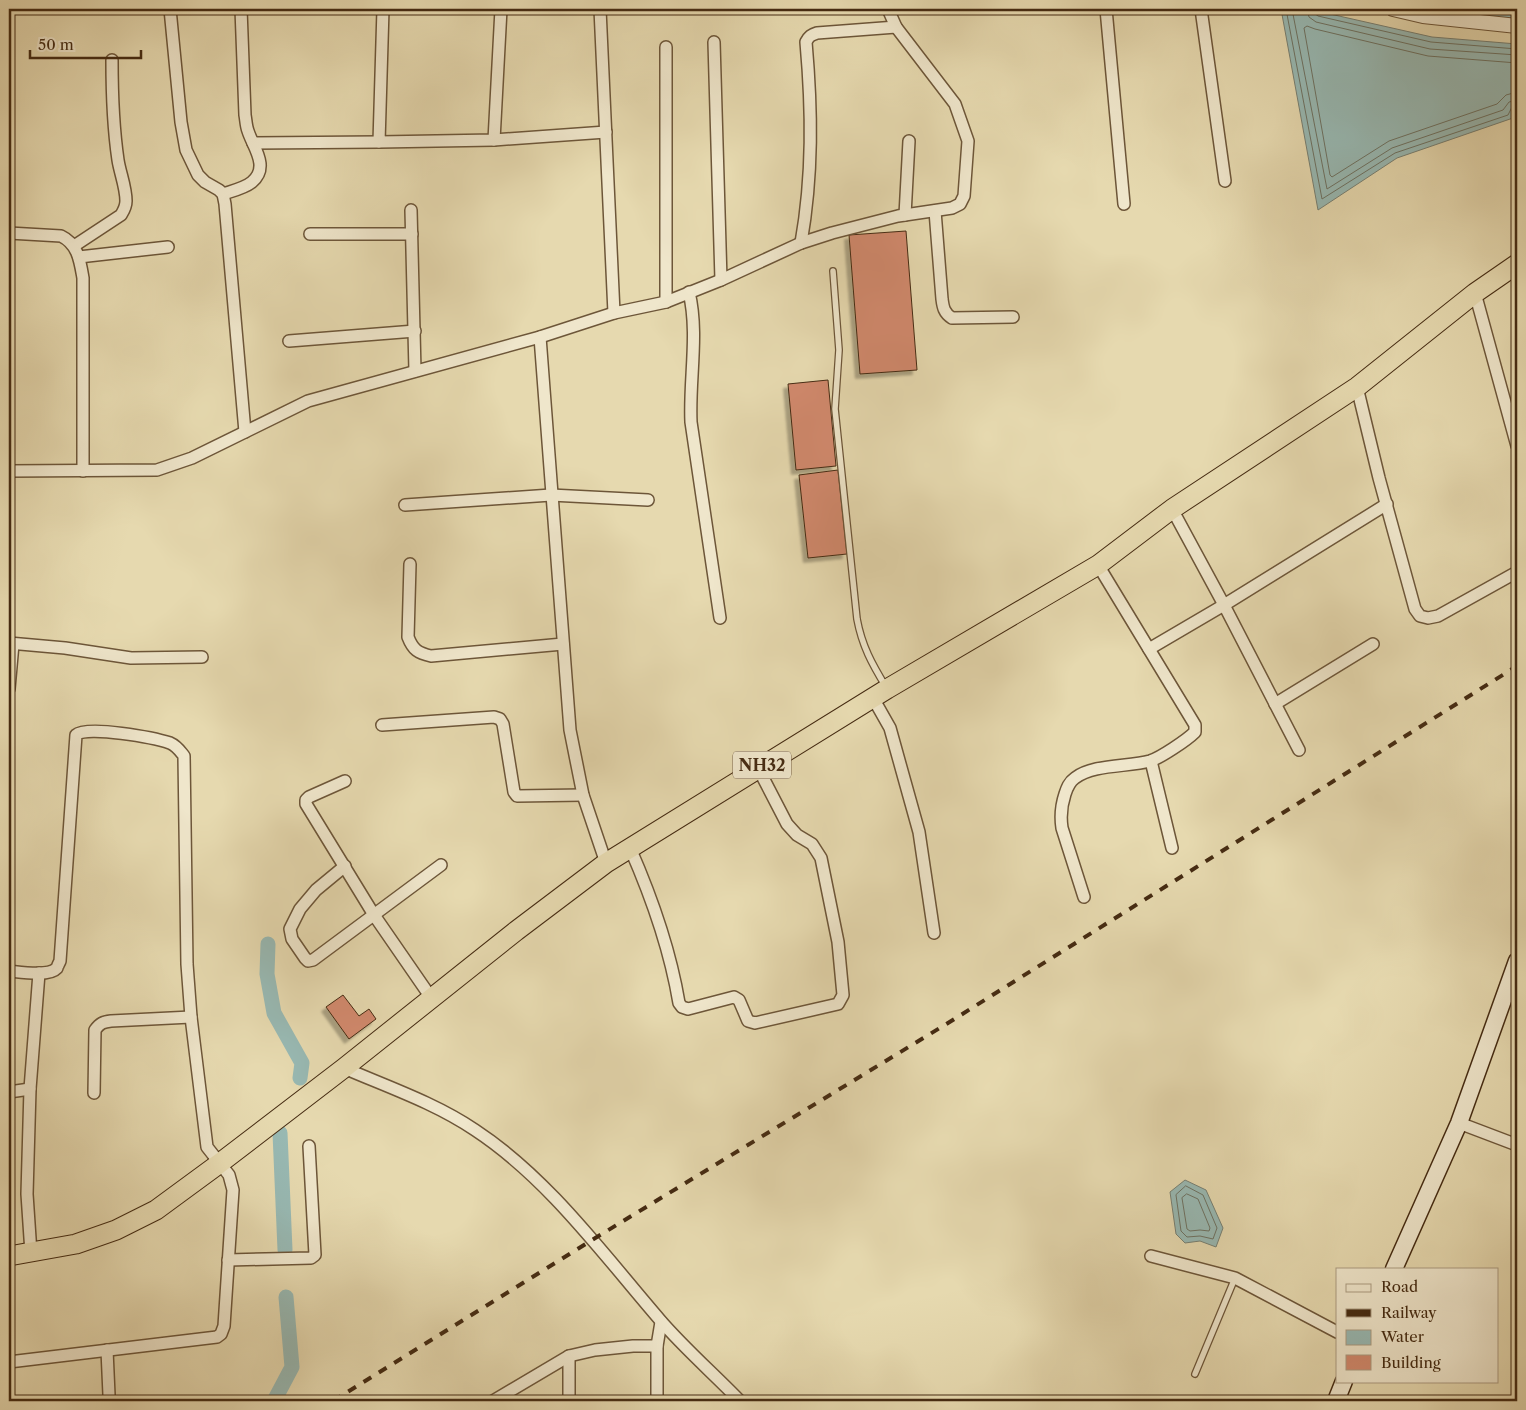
<svg xmlns="http://www.w3.org/2000/svg" width="1526" height="1410" font-family="'Libre Caslon Text',serif">
<style>
.water{fill:#98b9b3;stroke:#778073}
.lines{fill:none;stroke-linecap:round;stroke-linejoin:round}
.shore{stroke:#6e7262;stroke-width:1}
.canal{stroke:#98b9b3;stroke-width:15}
.building{fill:#d1896d;stroke:#452b12;filter:url(#shadow)}
.service-casing{stroke:#6d5639;stroke-width:8}
.minor-casing{stroke:#6d5639;stroke-width:14}
.tertiary-casing{stroke:#6d5639;stroke-width:16}
.secondary-casing{stroke:#452b12;stroke-width:19}
.trunk-casing{stroke:#452b12;stroke-width:21}
.service{stroke:#efe6cb;stroke-width:5.5}
.minor{stroke:#efe6cb;stroke-width:11}
.tertiary{stroke:#efe6cb;stroke-width:14}
.secondary{stroke:#efe6cb;stroke-width:16}
.trunk{stroke:#e6d9af;stroke-width:19}
.rail{stroke:#452b12;stroke-width:4;stroke-dasharray:9 9;stroke-linecap:butt}
.labels{text-anchor:middle;dominant-baseline:central;stroke-width:4;stroke-linejoin:round;paint-order:stroke}
.shield{fill:#efe6cb;stroke:#78634a;stroke-width:1}
.shield-label{font-size:16px;font-weight:bold;fill:#452b12}
</style>
<defs>
<filter id="shadow"><feDropShadow dx="-4.5" dy="4.5" stdDeviation="1" flood-color="#0004"/></filter>
</defs>
<rect width="100%" height="100%" fill="#e6d9af"/>
<filter id="stains"><feTurbulence type="fractalNoise" baseFrequency=".004" numOctaves="4"/><feColorMatrix values="0 0 0 0 .2 0 0 0 0 .09 0 0 0 0 .02 0 0 0 .5 -.17"/></filter>
<radialGradient id="worn" r=".72"><stop offset=".6" stop-color="#630" stop-opacity="0"/><stop offset="1" stop-color="#630" stop-opacity=".3"/></radialGradient>
<g class="water">
<polygon points="1281,9 1308,9 1432,37 1517,44 1517,101 1513,118 1397,158 1318,210"/>
<polygon points="1453,9 1517,9 1517,22"/>
<polygon points="1185,1180 1206,1190 1223,1228 1216,1247 1200,1241 1185,1243 1176,1234 1170,1192"/>
</g>
<g class="lines">
<g class="shore">
<polyline points="1286,9 1322,199 1395,153 1508,115 1512,107 1517,106"/>
<polyline points="1292,9 1327,189 1392,148 1503,110 1509,102 1517,100"/>
<polyline points="1307,9 1309,17 1316,22 1430,49 1517,55"/>
<polyline points="1313,9 1314,13 1318,16 1431,42 1517,49"/>
<polyline points="1517,63 1428,56 1315,29 1307,26 1304,28 1330,175 1332,177 1389,141 1497,104 1506,95 1517,92"/>
<polygon points="1186,1186 1203,1195 1217,1228 1213,1239 1200,1236 1187,1237 1181,1231 1176,1195"/>
<polygon points="1187,1194 1198,1199 1210,1228 1209,1231 1200,1230 1190,1231 1187,1229 1182,1198"/>
</g>
<g class="canal">
<polyline points="268,944 267,974 274,1013 302,1063 300,1078"/>
<polyline points="280,1133 285,1250"/>
<polyline points="274,1401 292,1367 286,1297"/>
</g>
</g>
<g class="building">
<polygon points="906,231 917,370 860,374 849,235"/>
<polygon points="828,380 836,466 796,470 788,384"/>
<polygon points="838,470 847,554 808,558 799,475"/>
<polygon points="343,995 359,1016 369,1009 376,1019 349,1039 326,1007"/>
</g>
<g class="lines">
<defs>
<g id="service">
<path d="M 833,271 L 839,350 L 835,409 L 857,619 C 862,646 872,664 886,687"/>
<polyline points="1195,1374 1235,1278"/>
</g>
<g id="minor">
<polyline points="170,9 181,122 186,150 198,175 205,182 219,190 223,194 225,204 245,432"/>
<polyline points="383,9 379,142 494,140 606,132"/>
<polyline points="600,9 614,313"/>
<polyline points="1106,9 1124,204"/>
<polyline points="1201,9 1225,181"/>
<polyline points="714,42 721,280"/>
<polyline points="666,47 666,302"/>
<polyline points="494,140 501,9"/>
<polyline points="253,143 379,142"/>
<path d="M 223,194 C 232,191 245,188 252,182 C 270,167 253,147 248,131 C 246,126 246,120 245,115 L 241,9"/>
<polyline points="411,210 415,371"/>
<path d="M 935,211 L 942,299 C 943,307 944,313 952,318 L 1013,317"/>
<polyline points="905,215 909,141"/>
<path d="M 9,233 L 61,236 C 78,244 80,261 83,278 L 83,471"/>
<polyline points="310,234 412,234"/>
<path d="M 801,243 C 813,175 812,110 806,42 C 809,36 811,35 817,33 L 896,27"/>
<path d="M 74,246 L 121,215 C 124,210 126,207 126,201 C 126,187 120,173 118,160 C 113,126 112,94 112,60"/>
<polyline points="79,257 168,247"/>
<path d="M 689,292 C 699,334 689,379 691,422 L 720,618"/>
<polyline points="1475,293 1517,446"/>
<polyline points="540,337 570,730 583,795 606,863"/>
<polyline points="289,341 415,331"/>
<polyline points="1357,387 1379,478 1415,609 1420,616 1428,618 1438,616 1517,572"/>
<polyline points="9,471 157,470 192,458 308,401 540,337 614,313 666,302 721,280 801,243 832,233 898,216 952,208 960,204 964,196 968,141 955,104 896,27 888,9"/>
<polyline points="405,505 551,495 648,500"/>
<polyline points="1172,509 1224,605 1299,750"/>
<path d="M 410,564 L 408,637 C 413,650 418,653 431,656 L 563,644"/>
<polyline points="9,643 65,648 131,658 202,657"/>
<polyline points="1149,649 1224,605 1387,504"/>
<polyline points="9,689 13,644"/>
<polyline points="873,698 890,728 919,832 934,933"/>
<polyline points="1275,704 1373,644"/>
<polyline points="382,725 494,717 500,719 503,724 514,792 517,796 583,795"/>
<polyline points="1151,761 1172,848"/>
<polyline points="345,781 309,797 306,800 306,804 374,915 432,999"/>
<path d="M 630,848 C 652,898 670,949 679,1003 L 682,1007 L 688,1009 L 734,997 L 739,1000 L 748,1021 L 755,1023 L 838,1004 L 843,995 L 838,942 L 821,858 L 812,844 L 797,835 L 787,824 L 758,768"/>
<polyline points="345,866 316,890 300,909 290,929 292,939 305,958 308,961 313,960 441,865"/>
<path d="M 1084,897 L 1062,828 C 1060,815 1061,806 1065,794 C 1067,788 1069,782 1075,778 C 1093,764 1128,767 1150,761 C 1160,758 1187,740 1195,732 L 1195,725 L 1098,565"/>
<path d="M 9,971 C 20,972 49,977 57,968 C 57,967 60,961 60,961 L 76,735 C 87,725 155,738 170,743 C 177,746 180,751 184,756 L 187,964 L 191,1017 L 207,1147 L 229,1175 L 233,1190 L 224,1326 L 221,1334 L 217,1337 L 9,1362"/>
<path d="M 344,1068 C 388,1087 435,1103 475,1130 C 548,1178 603,1254 660,1320 C 685,1349 714,1374 740,1401"/>
<polyline points="9,1092 30,1089"/>
<path d="M 94,1093 L 95,1030 C 100,1023 103,1022 111,1021 L 191,1017"/>
<polyline points="1459,1123 1517,1145"/>
<polyline points="31,1253 27,1194 30,1089 39,973"/>
<polyline points="1151,1256 1235,1278 1337,1332"/>
<polyline points="228,1260 311,1258 315,1255 309,1146"/>
<polyline points="107,1350 109,1395 108,1401"/>
<polyline points="493,1401 569,1356 595,1350 633,1346 657,1346"/>
<polyline points="569,1401 569,1356"/>
<polyline points="657,1401 657,1346 661,1322"/>
</g>
<polyline id="tertiary" points="1393,9 1423,16 1517,26"/>
<g id="secondary">
<polyline points="1394,1269 1459,1123 1517,961"/>
<polyline points="1336,1401 1344,1381"/>
</g>
<polyline id="trunk" points="9,1256 76,1244 116,1230 156,1210 220,1163 344,1068 516,931 606,863 887,689 1098,565 1172,509 1357,387 1475,293 1517,264"/>
</defs>
<use href="#service" class="service-casing"/>
<use href="#minor" class="minor-casing"/>
<use href="#tertiary" class="tertiary-casing"/>
<use href="#secondary" class="secondary-casing"/>
<use href="#trunk" class="trunk-casing"/>
<use href="#service" class="service"/>
<use href="#minor" class="minor"/>
<use href="#tertiary" class="tertiary"/>
<use href="#secondary" class="secondary"/>
<use href="#trunk" class="trunk"/>
<polyline class="rail" points="333,1401 592,1240 948,1023 1517,666"/>
</g>
<g class="labels">
<rect class="shield" x="733" y="751.5" width="58" height="27" rx="4"/>
<g class="shield-label">
<text x="762" y="765">NH32</text>
</g>
</g>
<rect width="1526" height="1410" fill="none" stroke="#e6d9af" stroke-width="30"/>
<rect x="10" y="10" width="1506" height="1390" fill="none" stroke="#452b12" stroke-width="2.5"/>
<rect x="15" y="15" width="1496" height="1380" fill="none" stroke="#452b12"/>
<rect x="1336" y="1268" width="162" height="115" fill="#efe6cb" stroke="#ab9b81"/>
<rect x="1346" y="1284" width="25" height="8" fill="#efe6cb" stroke="#ab9b81"/>
<text x="1381" y="1292" font-size="15" fill="#452b12">Road</text>
<rect x="1346" y="1309" width="25" height="8" fill="#452b12" stroke="#ab9b81"/>
<text x="1381" y="1318" font-size="15" fill="#452b12">Railway</text>
<rect x="1346" y="1330" width="25" height="15" fill="#98b9b3" stroke="#ab9b81"/>
<text x="1381" y="1342" font-size="15" fill="#452b12">Water</text>
<rect x="1346" y="1355" width="25" height="15" fill="#d1896d" stroke="#ab9b81"/>
<text x="1381" y="1368" font-size="15" fill="#452b12">Building</text>
<path d="M30 50v8h111v-8" fill="none" stroke="#452b12" stroke-width="2.5"/>
<text x="38" y="50" font-size="15" fill="#452b12" stroke="#efe6cb" stroke-width="4" paint-order="stroke">50 m</text>
<rect width="100%" height="100%" filter="url(#stains)"/>
<rect width="100%" height="100%" fill="url(#worn)"/>
</svg>
